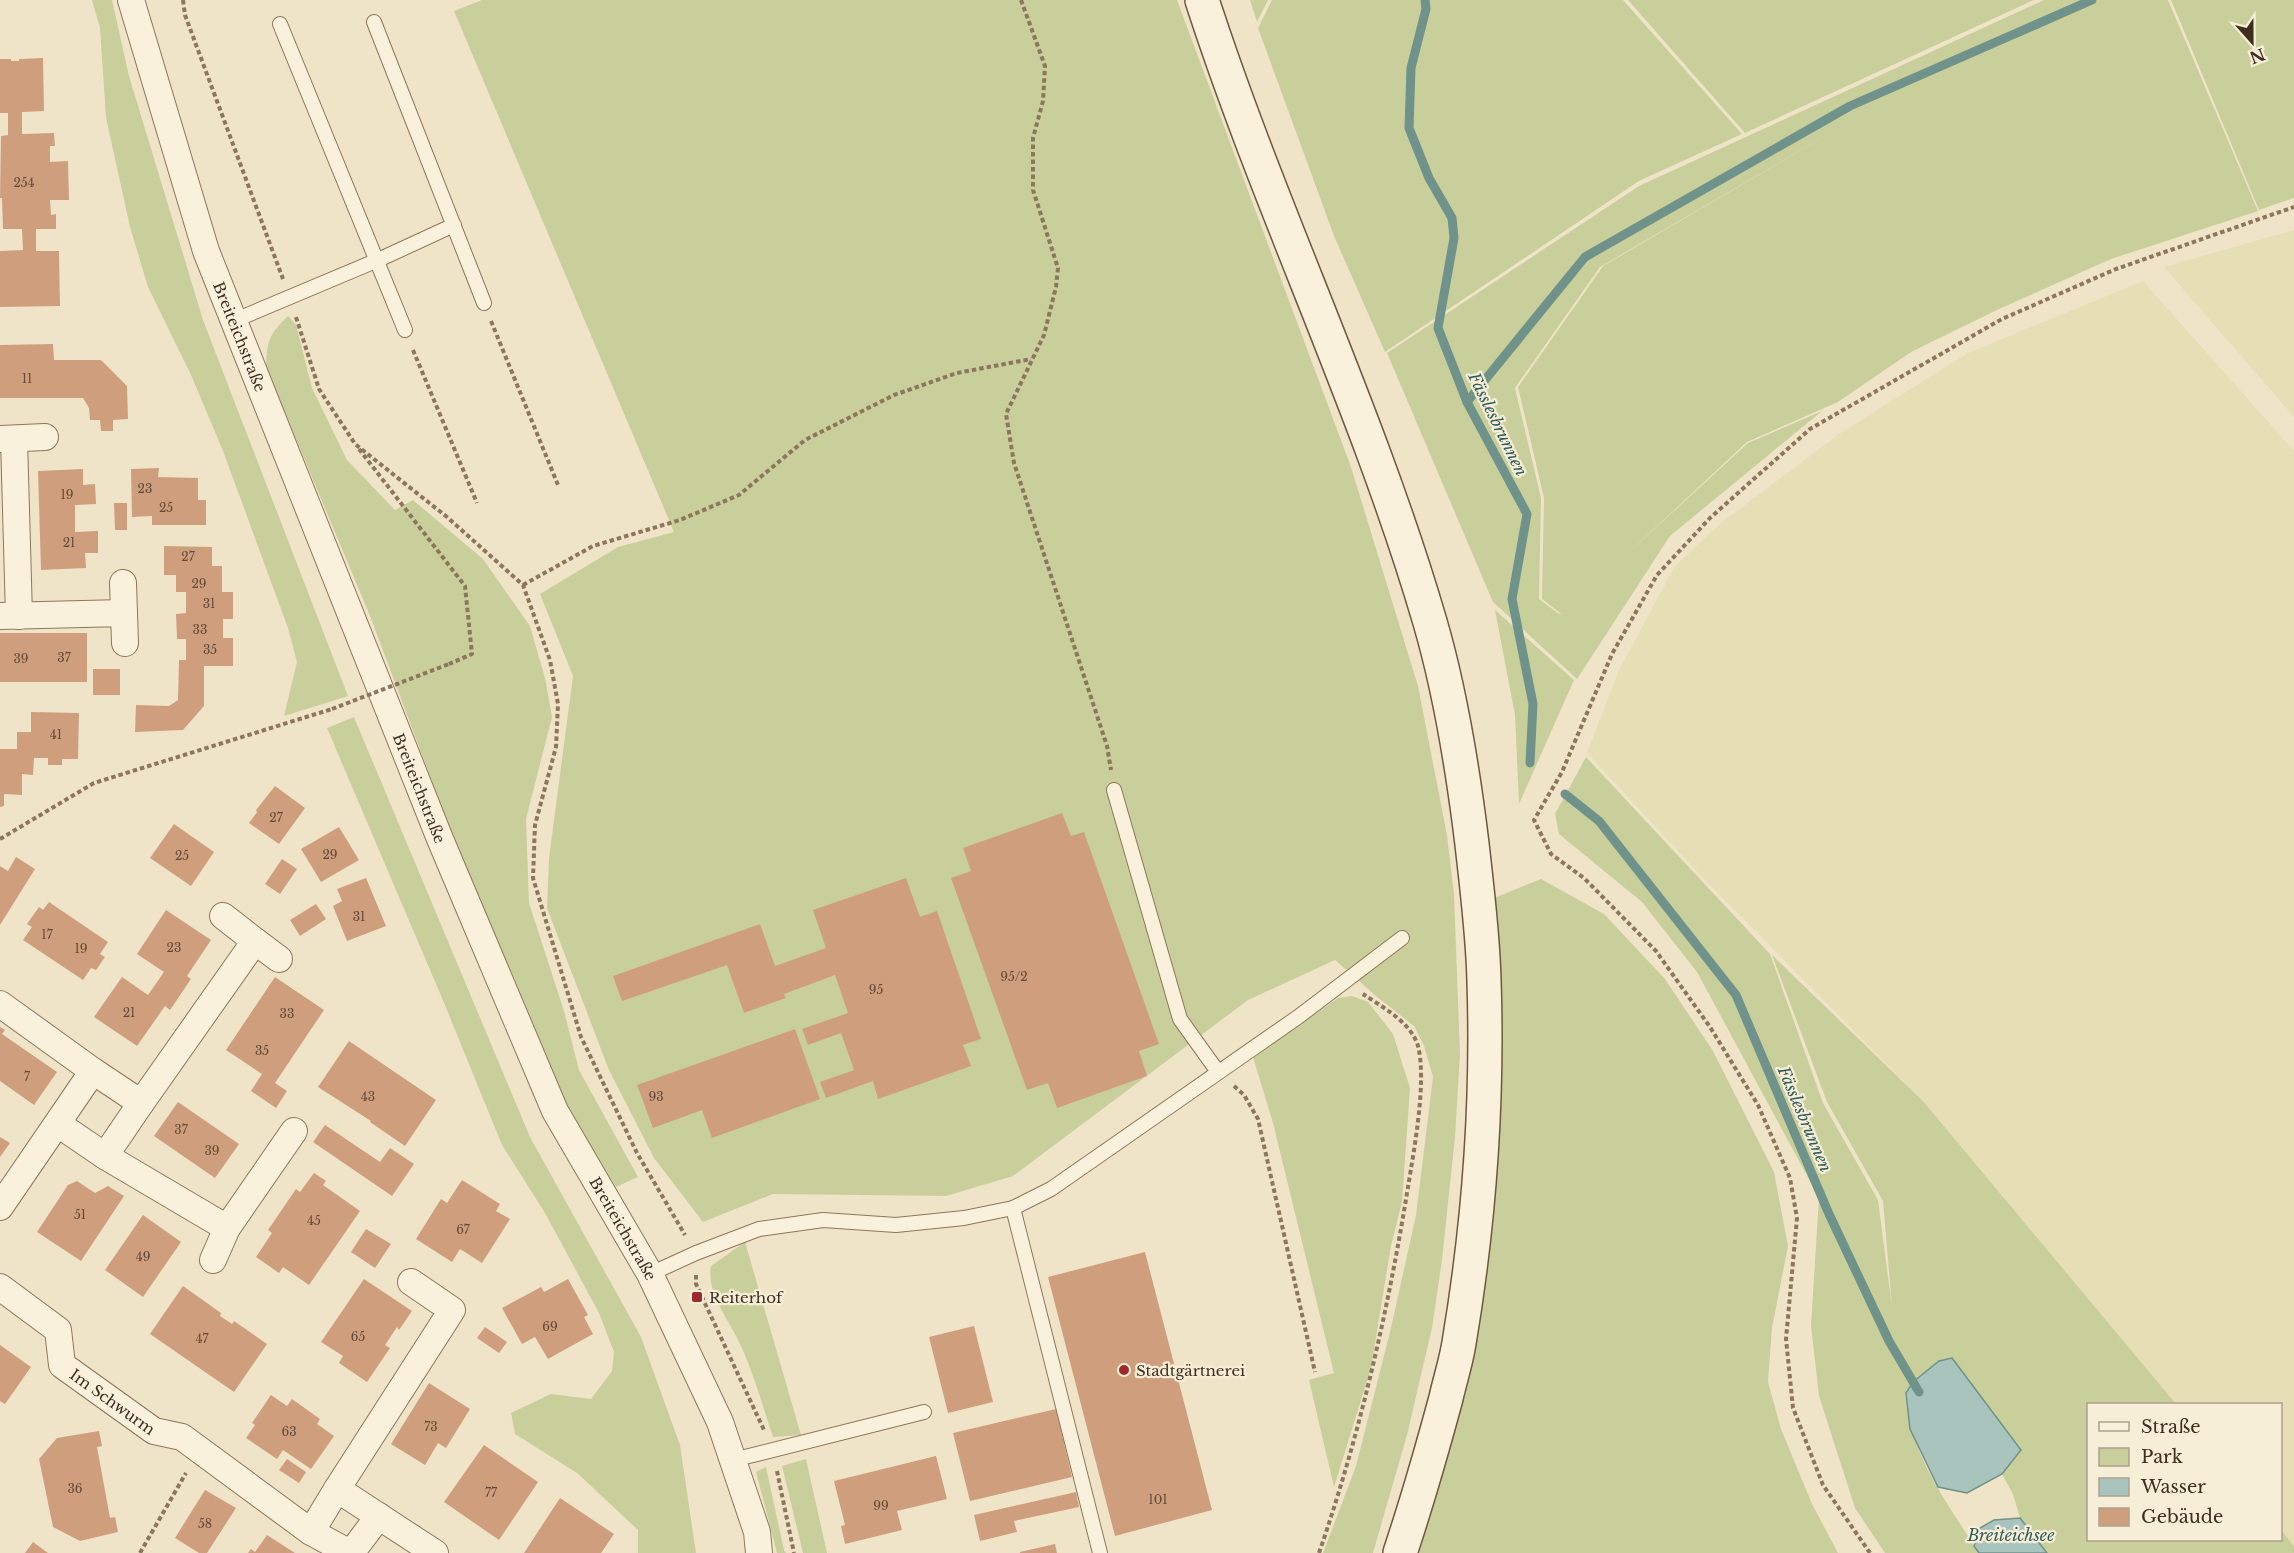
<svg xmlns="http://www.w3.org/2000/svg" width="2294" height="1553" font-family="'Libre Baskerville',serif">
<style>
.farmland{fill:#e6deb5}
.green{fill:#c9cf9b;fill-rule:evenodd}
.water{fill:#a9c4bc;stroke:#6f938a;stroke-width:1.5}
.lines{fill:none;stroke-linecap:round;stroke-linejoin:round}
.stream{stroke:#6f938a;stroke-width:9}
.building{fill:#cf9f7d}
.lane-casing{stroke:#8d765c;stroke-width:16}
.street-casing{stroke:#8d765c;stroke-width:28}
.secondary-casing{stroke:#6f573f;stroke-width:36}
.path{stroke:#8d765c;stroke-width:4;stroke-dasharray:4.5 3;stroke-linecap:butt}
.lane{stroke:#faf1dc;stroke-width:14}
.street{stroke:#faf1dc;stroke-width:26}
.secondary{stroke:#faf1dc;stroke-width:33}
.path-bridge{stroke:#8d765c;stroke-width:4;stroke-dasharray:4.5 3;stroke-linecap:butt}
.poi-dot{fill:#9e2a2b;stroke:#f7eed8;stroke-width:2}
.labels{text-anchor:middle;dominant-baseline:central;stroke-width:4.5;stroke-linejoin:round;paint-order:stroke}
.number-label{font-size:12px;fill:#624a37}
.street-label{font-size:15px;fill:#3d2e20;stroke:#f7eed8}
.poi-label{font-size:15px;fill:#3d2e20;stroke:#f7eed8;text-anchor:start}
.water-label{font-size:16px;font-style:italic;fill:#2f5d5a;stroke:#f7eed8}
</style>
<rect width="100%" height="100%" fill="#f0e4c8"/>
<g class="farmland">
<polygon points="2294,230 2294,417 2164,267"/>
<polygon points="2143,281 2294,451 2294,1546 2281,1530 2280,1404 2176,1404 1923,1101 1706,881 1587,753 1619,670 1675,566 1720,524 1839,434 1968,353"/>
</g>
<g class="green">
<polygon points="92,0 112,0 129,76 203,320 348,696 284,716 297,662 288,628 223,451 191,375 148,287 130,227 106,118 100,28"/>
<polygon points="482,0 1177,0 1351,467 1418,686 1447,835 1454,894 1460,1055 1455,1137 1442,1260 1432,1328 1407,1435 1373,1553 1323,1553 1356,1466 1390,1332 1416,1215 1433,1077 1424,1046 1414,1026 1376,996 1335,960 1248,1000 1013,1176 946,1196 773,1194 703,1222 654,1158 609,1070 547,908 549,858 573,676 540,594 618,547 674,532 454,11"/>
<polygon points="1250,0 1268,0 1257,22"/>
<polygon points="1272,0 1623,0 1742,134 1639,181 1385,352 1334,236 1258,28"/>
<polygon points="1628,0 2034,0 1745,133"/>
<path d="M 2044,0 L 2168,0 L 2258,211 L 2111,259 L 1999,309 L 1911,352 L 1838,402 L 1747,442 L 1624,557 L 1748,443 L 1822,411 L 1670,536 L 1577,679 L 1493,602 L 1387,353 L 1639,186 ZM 1858,117 L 1603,266 L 1518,387 L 1544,498 L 1542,599 L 1560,613 L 1562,613 L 1559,614 L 1539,599 L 1541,498 L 1515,388 L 1600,267 Z"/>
<polygon points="2171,0 2294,0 2294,198 2259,210"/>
<path d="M 288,316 L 296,325 L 312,388 L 347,460 L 395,510 L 413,500 L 483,559 L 530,626 L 545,678 L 552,717 L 526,819 L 529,903 L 564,1011 L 579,1070 L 638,1177 L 616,1187 L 566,1106 L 516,989 L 439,800 L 370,616 L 266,367 C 267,341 269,334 288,316 Z"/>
<polygon points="1495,610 1574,680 1519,804 1515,715"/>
<polygon points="354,717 530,1137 641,1337 680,1445 696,1553 638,1553 638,1530 577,1473 515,1434 511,1413 551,1394 591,1399 612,1371 614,1352 599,1313 545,1213 502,1145 442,998 327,728"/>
<path d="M 1586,757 L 1770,954 L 1823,1103 L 1878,1200 L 1892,1307 L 1883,1201 L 1827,1102 L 1772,955 L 1923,1101 L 2176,1404 L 2088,1404 L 2088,1540 L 2280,1540 L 2281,1530 L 2294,1546 L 2294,1553 L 2047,1553 L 2020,1518 L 2013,1494 L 2002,1474 L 2021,1450 L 1952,1358 C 1939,1362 1909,1378 1906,1394 C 1905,1398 1907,1404 1908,1408 C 1913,1459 1952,1510 1979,1553 L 1885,1553 L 1855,1508 L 1819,1396 L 1811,1326 L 1819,1198 L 1697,972 L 1642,902 L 1559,834 L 1555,814 Z"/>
<polygon points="1541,879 1604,914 1665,979 1713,1051 1774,1172 1788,1246 1772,1328 1768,1382 1781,1429 1812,1504 1838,1553 1419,1553 1447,1461 1474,1323 1494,898"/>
<polygon points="1352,996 1368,1002 1393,1034 1410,1088 1402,1202 1391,1246 1371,1368 1334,1487 1309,1380 1334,1373 1273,1123 1253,1057 1338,998"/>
<path d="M 745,1242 L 801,1435 L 773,1437 C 763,1407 754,1375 741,1346 C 730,1320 706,1295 711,1266 Z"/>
<polygon points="806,1459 827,1553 803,1553 782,1466"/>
<polygon points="766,1467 784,1550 786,1553 777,1553 756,1472"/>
</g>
<g class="water">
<polygon points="1952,1358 2021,1450 2002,1474 1967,1493 1938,1487 1910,1429 1906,1393 1913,1382 1939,1361"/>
<polygon points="2020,1518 2047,1553 1979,1553 1974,1546 1980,1528 1994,1520"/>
</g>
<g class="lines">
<g class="stream">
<polyline points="1425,0 1426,9 1411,68 1409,128 1429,178 1452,218 1454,238 1438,328 1467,402 1527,514 1512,599 1533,704 1530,763"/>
<polyline points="1467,402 1585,257 1850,106 2092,0"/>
<polyline points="1565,794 1599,821 1736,995 1829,1214 1889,1341 1919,1392"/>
</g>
</g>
<g class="building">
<polygon points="43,58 44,111 22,112 22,134 54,133 55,146 50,146 50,162 68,161 69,200 50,200 51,215 56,214 56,229 36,229 36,251 59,251 60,306 0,307 0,251 23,250 22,229 3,229 2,198 0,198 1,136 8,135 8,113 0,113 0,59 11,59 11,61 19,61 19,59"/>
<polygon points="53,344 54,360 101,360 127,386 128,419 113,420 113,431 101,431 100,420 90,420 89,408 83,398 0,398 0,345"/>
<polygon points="159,468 158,477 198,478 198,500 206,500 206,525 152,525 152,516 132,517 131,469"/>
<polygon points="83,469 83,485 95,484 96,504 75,505 75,532 98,531 98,553 85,553 86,568 41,570 38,471"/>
<polygon points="114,503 127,503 127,530 115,530"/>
<polygon points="164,546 212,547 212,566 222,566 222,592 233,592 233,619 223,619 223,638 233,638 233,666 204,666 204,706 183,730 135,732 136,705 169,706 178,700 179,660 186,660 186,639 177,639 176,614 186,613 186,592 176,592 176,575 164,575"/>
<rect x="0" y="633" width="87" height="49"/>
<rect x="93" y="669" width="27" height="26"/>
<polygon points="31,712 79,713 78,759 62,759 62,765 48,765 48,758 34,758 33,775 22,774 22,795 4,794 4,806 0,807 0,749 17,749 17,732 31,732"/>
<polygon points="275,786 305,808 279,844 249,823 257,812 256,810"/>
<polygon points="1062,813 1071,836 1084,832 1159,1044 1139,1051 1147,1076 1057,1108 1048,1083 1027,1090 951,878 971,871 963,848"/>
<polygon points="174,824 214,852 191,886 150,858"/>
<polygon points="339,827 359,860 321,882 301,849"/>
<polygon points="16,857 35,869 0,925 0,866 8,871"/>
<polygon points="282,859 297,869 280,894 265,884"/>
<polygon points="366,878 386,926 347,941 333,906 342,901 337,889"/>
<polygon points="906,878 920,917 937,911 981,1039 963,1045 971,1066 878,1099 873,1081 826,1098 820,1082 854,1070 841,1033 808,1045 802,1029 848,1013 835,975 784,994 786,998 744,1013 727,965 622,1001 613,976 760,924 775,966 826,948 813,910"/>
<polygon points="49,902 108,942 100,954 105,957 96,970 91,968 83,980 23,940 32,927 27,924 39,907 43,910"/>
<polygon points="316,904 326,919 300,936 290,920"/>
<polygon points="166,910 211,940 187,976 191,979 170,1010 165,1006 137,1046 94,1017 122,977 148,995 164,972 137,954"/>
<polygon points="275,977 324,1010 275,1083 287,1091 276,1108 251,1091 262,1074 226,1050"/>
<polygon points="0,1027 5,1030 2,1034 57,1072 34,1105 0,1081"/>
<polygon points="795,1029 820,1099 712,1138 702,1110 653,1128 637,1085"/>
<polygon points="349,1041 436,1100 405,1146 370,1122 371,1121 318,1087"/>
<polygon points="178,1102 239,1144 215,1178 154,1136"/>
<polygon points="325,1125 380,1162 390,1148 414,1164 392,1196 313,1142"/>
<polygon points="0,1137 10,1143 0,1157"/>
<polygon points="314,1173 326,1181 323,1185 360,1211 309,1285 283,1267 279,1273 256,1257 272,1233 268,1230 296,1189 300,1192"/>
<polygon points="462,1180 500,1204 496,1211 510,1219 482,1263 460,1249 452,1262 416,1239 441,1199 447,1203"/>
<polygon points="77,1181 95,1193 108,1186 124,1196 81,1261 37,1232 68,1185"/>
<polygon points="143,1215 181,1242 143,1297 105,1270"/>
<polygon points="366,1229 391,1244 375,1268 351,1252"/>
<polygon points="1145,1252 1212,1510 1115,1536 1048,1277"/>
<polygon points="364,1279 412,1311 399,1330 397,1327 385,1345 390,1348 367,1382 339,1363 343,1356 321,1342"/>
<polygon points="568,1279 588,1315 584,1317 593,1334 548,1359 535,1337 522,1344 502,1308 541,1287 544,1292"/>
<polygon points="183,1286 221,1313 220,1316 232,1324 234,1321 267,1344 234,1392 150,1334"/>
<polygon points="974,1326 993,1402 948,1413 929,1337"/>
<polygon points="485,1327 507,1342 499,1353 477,1338"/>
<polygon points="0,1345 31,1367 5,1404 0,1401"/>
<polygon points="429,1383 470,1409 446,1448 438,1443 425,1465 391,1444"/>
<polygon points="271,1395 287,1406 292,1399 320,1419 317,1424 334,1436 311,1469 283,1450 277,1459 246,1438 255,1425 252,1423"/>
<polygon points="1056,1409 1072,1477 970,1501 953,1433"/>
<polygon points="99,1431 102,1446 97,1447 110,1518 115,1517 118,1532 80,1541 53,1527 39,1459 57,1438"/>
<polygon points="484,1445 538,1482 499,1540 444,1502"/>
<polygon points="936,1456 947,1499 897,1511 902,1530 845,1544 841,1526 845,1525 834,1481"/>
<polygon points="287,1459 306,1472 299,1483 279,1470"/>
<polygon points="205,1490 236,1508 207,1553 199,1553 175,1538"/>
<polygon points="1076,1492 1079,1507 1014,1521 1017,1532 980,1541 974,1515"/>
<polygon points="560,1498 614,1534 601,1553 524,1553"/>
<polygon points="267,1535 295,1553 248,1553 251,1549 255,1552"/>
<polygon points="33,1542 48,1553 25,1553"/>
<polygon points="1055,1544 1057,1553 1020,1553 1020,1552"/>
</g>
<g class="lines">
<defs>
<g id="lane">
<polyline points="374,22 484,303"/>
<polyline points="280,24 405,330"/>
<polyline points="233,321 378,260 454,225"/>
<polyline points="1114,790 1180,1019 1218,1072"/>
<polyline points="1013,1208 1100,1553"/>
<polyline points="650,1274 696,1253 759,1229 823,1220 896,1225 964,1218 1013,1208 1051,1189 1298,1017 1402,938"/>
<polyline points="733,1460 924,1412"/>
</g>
<g id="street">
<path id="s1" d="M 131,0 L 206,251 L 440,839 L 555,1111 L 650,1274 L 720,1422 L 757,1532 L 759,1553"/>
<polyline points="0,439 45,437"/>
<polyline points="14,439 19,616"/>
<polyline points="123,583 124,613"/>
<polyline points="0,616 124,613 125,643"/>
<polyline points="255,941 279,959"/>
<polyline points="0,1004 93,1071"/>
<polyline points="58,1124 105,1156 227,1228 294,1131"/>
<polyline points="105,1156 141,1103"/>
<polyline points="0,1207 93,1071 141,1103 255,941 223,916"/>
<polyline points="213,1260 227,1228"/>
<path id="s2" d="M 0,1287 L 58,1330 L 62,1365 L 154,1431 L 182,1437 L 311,1532 L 350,1553"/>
<polyline points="337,1489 452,1310 411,1282"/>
<polyline points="311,1532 337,1489 435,1553"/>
<polyline points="351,1553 379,1516"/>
</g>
<path id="secondary" d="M 1202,0 C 1270,210 1368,410 1430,622 C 1451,694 1463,770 1472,844 C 1477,889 1483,935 1484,981 C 1488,1101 1479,1224 1459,1343 C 1456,1362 1450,1380 1446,1398 C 1432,1450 1417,1502 1400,1553"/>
</defs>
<use href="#lane" class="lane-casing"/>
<use href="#street" class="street-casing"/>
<use href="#secondary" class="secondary-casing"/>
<g class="path">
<polyline points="183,0 185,15 283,279"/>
<polyline points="1021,0 1045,66 1043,101 1033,138 1033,190 1058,268 1056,287 1044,335 1006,414 1014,463 1107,746 1111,770"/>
<polyline points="296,317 319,389 355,444 447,517 523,585 550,660 558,704 556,747 535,825 533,878 581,1037 637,1153 685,1235"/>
<polyline points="491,321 558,485"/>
<polyline points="413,350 477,503"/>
<polyline points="359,449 465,586 472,654 449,664"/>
<polyline points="523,585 593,546 680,520 739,495 805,440 894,395 957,373 1031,359"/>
<polyline points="0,839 94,783 332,709"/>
<polyline points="1234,1086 1244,1095 1258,1119 1315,1372"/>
<polyline points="696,1275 696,1284 764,1430"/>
<polyline points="777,1471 794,1553"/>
<polyline points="140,1553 186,1473"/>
<path d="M 1319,1553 C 1360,1434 1388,1311 1408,1187 C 1414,1150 1427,1081 1418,1046 C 1411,1022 1382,1007 1363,994"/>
<polyline points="1870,1553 1823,1485 1793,1408 1786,1339 1797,1218 1790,1178 1758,1105 1710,1027 1656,951 1584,878 1551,854 1534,820 1562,772 1612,654 1657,575 1710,518 1810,429 2002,319 2116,269 2294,207"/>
</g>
<use href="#lane" class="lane"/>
<use href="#street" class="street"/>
<use href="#secondary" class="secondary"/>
<polyline class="path-bridge" points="332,709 449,664"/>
</g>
<g class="poi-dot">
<rect x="691" y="1291" width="12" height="12" rx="3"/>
<circle cx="1124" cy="1370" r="6"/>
</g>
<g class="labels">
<g class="number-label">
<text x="24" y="182">254</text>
<text x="27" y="378">11</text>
<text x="145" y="488">23</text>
<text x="67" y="494">19</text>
<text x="166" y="507">25</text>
<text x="69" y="542">21</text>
<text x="188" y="556">27</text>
<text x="199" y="583">29</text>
<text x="209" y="603">31</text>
<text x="200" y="629">33</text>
<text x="210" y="649">35</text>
<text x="64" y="657">37</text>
<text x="21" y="658">39</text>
<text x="56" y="734">41</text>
<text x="276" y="817">27</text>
<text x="330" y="854">29</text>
<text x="182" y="855">25</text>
<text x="359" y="916">31</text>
<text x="47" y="934">17</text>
<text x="174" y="947">23</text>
<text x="81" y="948">19</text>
<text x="1014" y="976">95/2</text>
<text x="876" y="989">95</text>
<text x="129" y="1012">21</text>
<text x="287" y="1013">33</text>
<text x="262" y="1050">35</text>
<text x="27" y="1076">7</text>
<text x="368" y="1096">43</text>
<text x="656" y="1096">93</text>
<text x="181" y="1129">37</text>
<text x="212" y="1150">39</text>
<text x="80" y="1214">51</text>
<text x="314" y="1220">45</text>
<text x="463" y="1229">67</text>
<text x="143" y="1256">49</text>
<text x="550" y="1326">69</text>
<text x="358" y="1336">65</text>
<text x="202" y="1338">47</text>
<text x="431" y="1426">73</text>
<text x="289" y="1431">63</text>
<text x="75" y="1488">36</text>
<text x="491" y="1492">77</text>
<text x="1158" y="1499">101</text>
<text x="881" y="1505">99</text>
<text x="205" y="1523">58</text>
</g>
<g class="street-label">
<text stroke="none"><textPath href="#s1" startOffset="354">Breiteichstraße</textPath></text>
<text stroke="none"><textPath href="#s1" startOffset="840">Breiteichstraße</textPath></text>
<text stroke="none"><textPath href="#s1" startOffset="1326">Breiteichstraße</textPath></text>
<text stroke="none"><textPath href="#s2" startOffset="170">Im Schwurm</textPath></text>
</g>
<g class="poi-label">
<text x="709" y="1297">Reiterhof</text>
<text x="1136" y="1370">Stadtgärtnerei</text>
</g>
<g class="water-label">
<text transform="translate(1498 424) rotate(64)">Fässlesbrunnen</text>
<text transform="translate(1805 1119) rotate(67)">Fässlesbrunnen</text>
<text x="2011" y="1535">Breiteichsee</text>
</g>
</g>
<rect x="2087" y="1403" width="195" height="138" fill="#f7eed8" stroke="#ada18e" stroke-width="1.5"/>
<rect x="2099" y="1422" width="30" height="9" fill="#faf1dc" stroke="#ada18e" stroke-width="1.5"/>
<text x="2141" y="1433" font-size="18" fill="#3d2e20">Straße</text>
<rect x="2099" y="1448" width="30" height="18" fill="#c9cf9b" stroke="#ada18e" stroke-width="1.5"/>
<text x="2141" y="1463" font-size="18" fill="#3d2e20">Park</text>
<rect x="2099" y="1478" width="30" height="18" fill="#a9c4bc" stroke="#ada18e" stroke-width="1.5"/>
<text x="2141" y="1493" font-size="18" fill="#3d2e20">Wasser</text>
<rect x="2099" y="1508" width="30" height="18" fill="#cf9f7d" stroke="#ada18e" stroke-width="1.5"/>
<text x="2141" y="1523" font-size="18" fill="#3d2e20">Gebäude</text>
<g transform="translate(2252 42) rotate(159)" stroke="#f7eed8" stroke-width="4.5" paint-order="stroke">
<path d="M0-4.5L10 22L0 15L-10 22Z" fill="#3d2e20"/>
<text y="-9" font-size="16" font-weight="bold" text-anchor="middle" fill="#3d2e20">N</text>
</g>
</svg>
